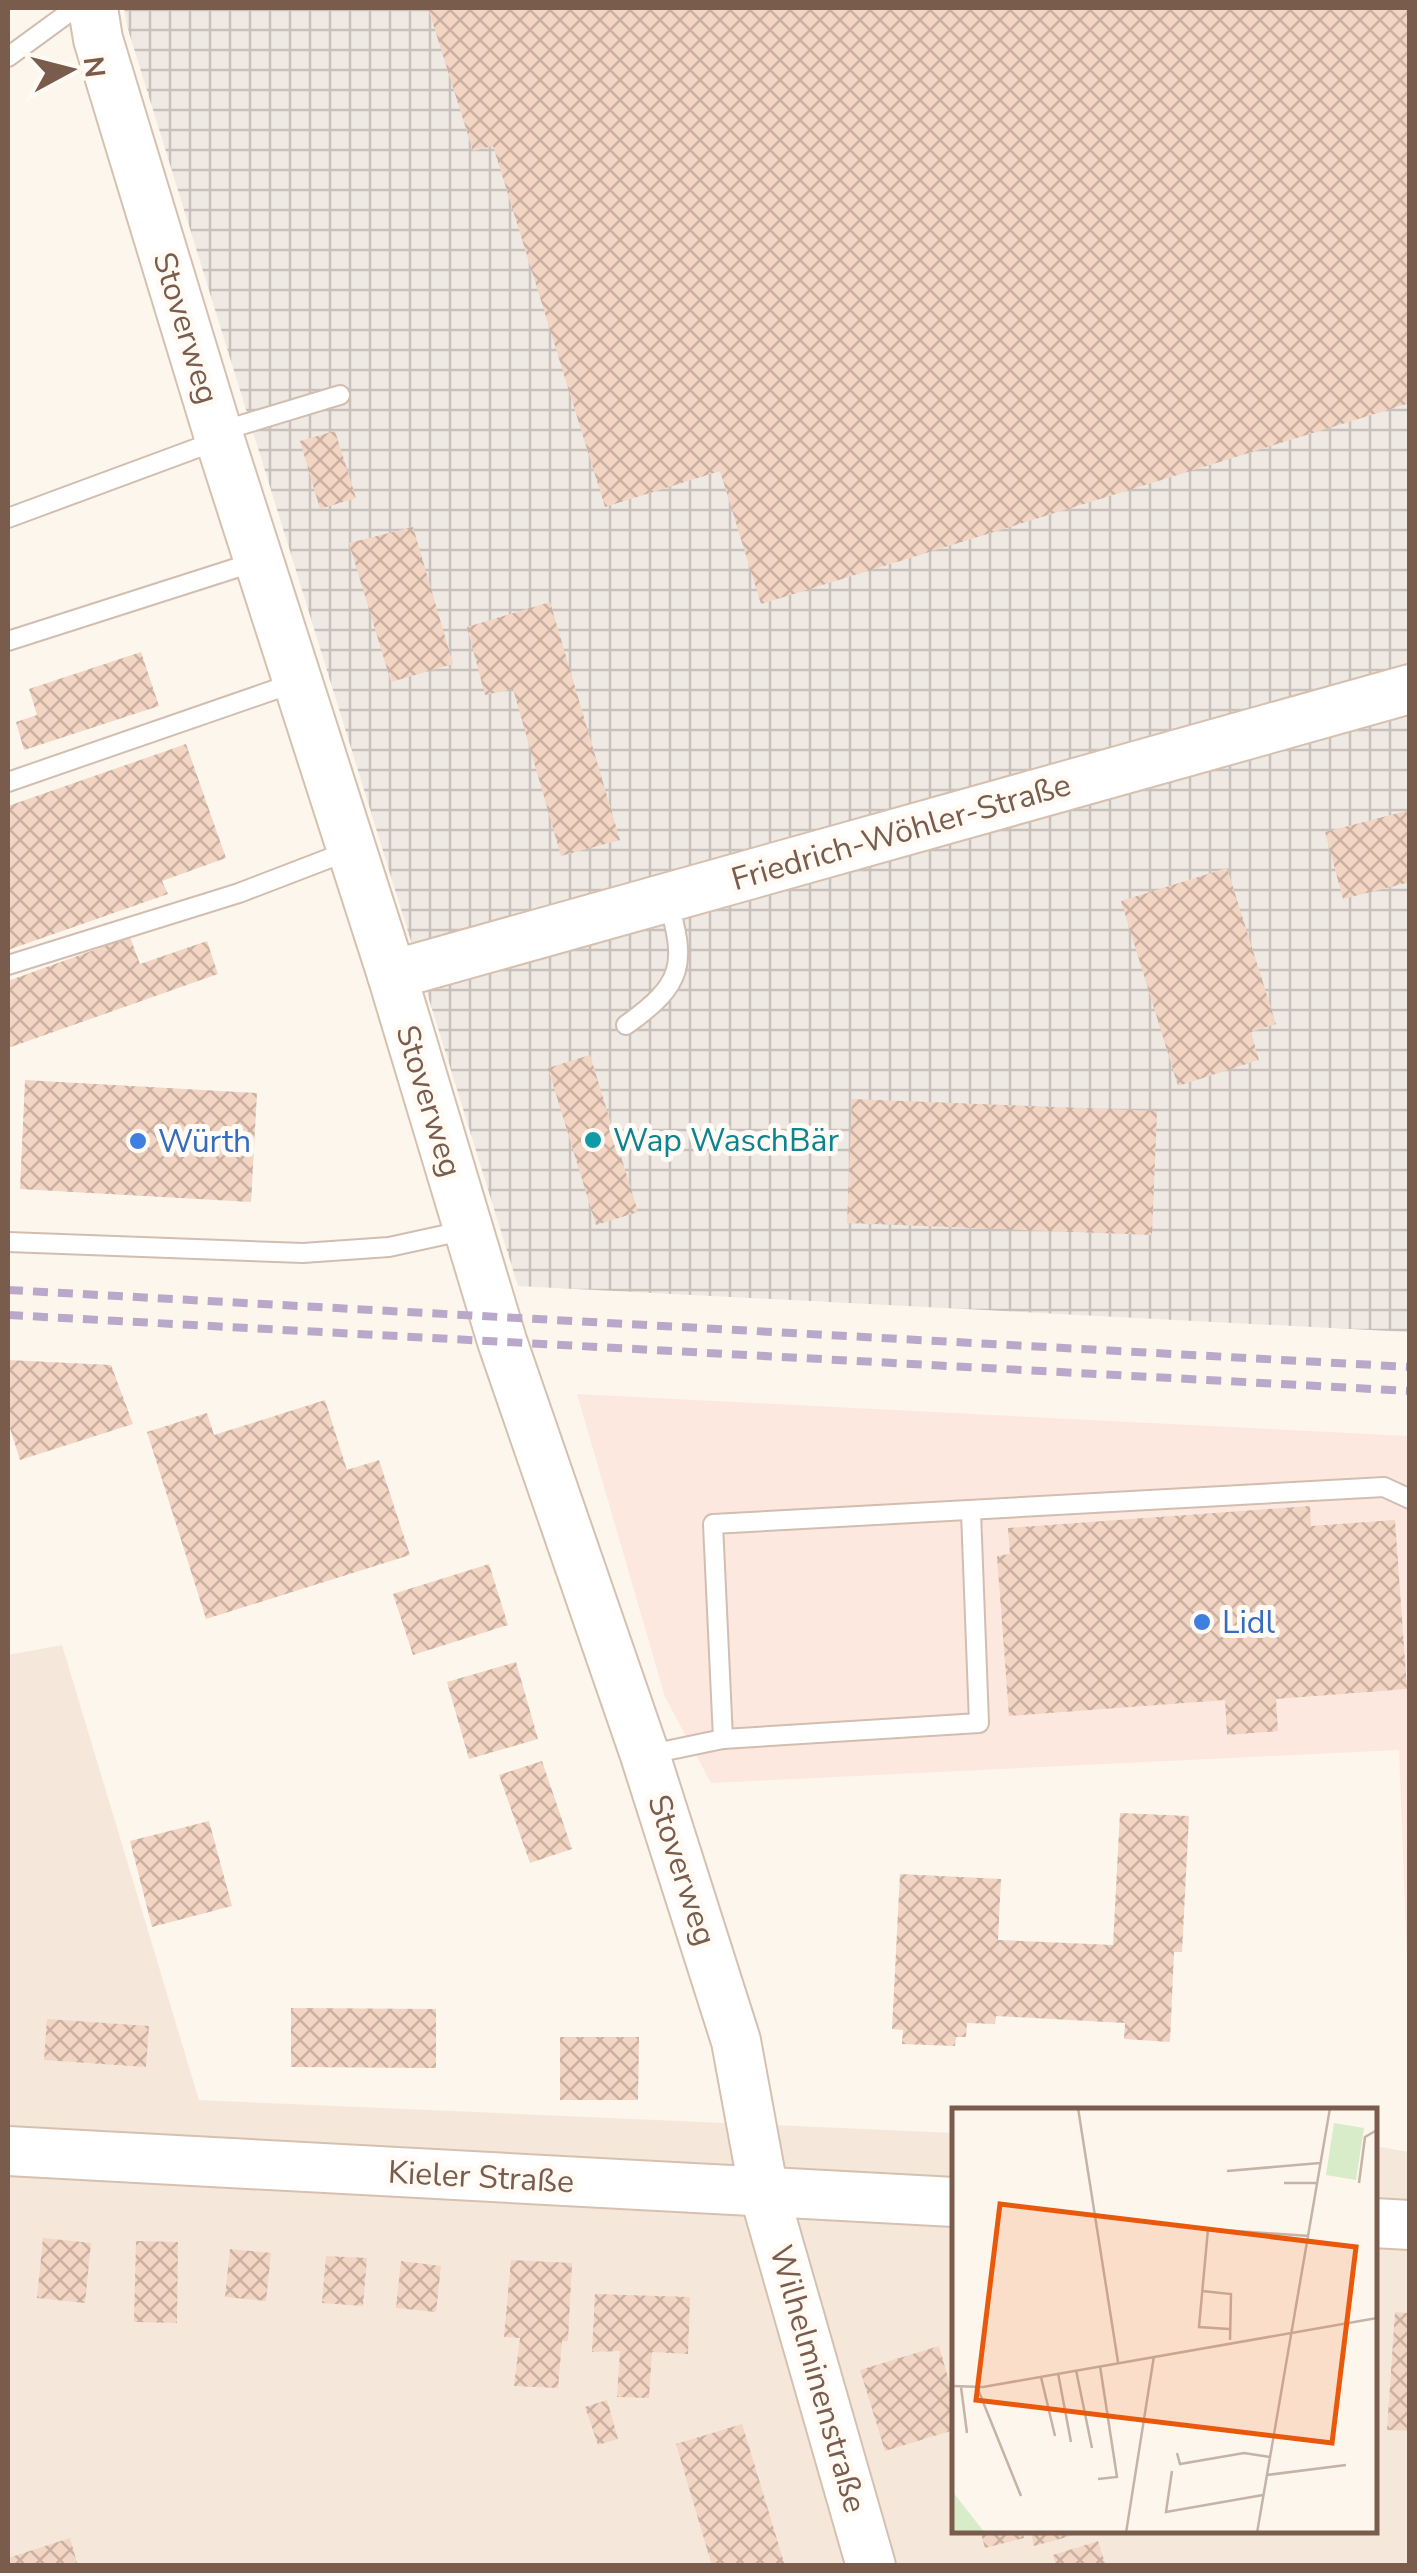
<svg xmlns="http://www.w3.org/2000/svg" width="1417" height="2573" font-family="'Nunito Sans',sans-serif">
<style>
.residential{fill:#f5e8da}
.commercial{fill:#fde8e0}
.industrial{fill:url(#industrial-grid)}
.building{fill:url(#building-cross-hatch)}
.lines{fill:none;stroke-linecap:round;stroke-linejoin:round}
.lane-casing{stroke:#d1beb0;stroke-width:22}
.secondary-casing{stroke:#d6c0b0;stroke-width:52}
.lane{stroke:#fff;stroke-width:18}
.secondary{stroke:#fff;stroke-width:48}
.rail{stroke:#b9a8c9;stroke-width:8;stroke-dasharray:15 10;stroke-linecap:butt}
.culture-dot{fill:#0f9aa8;stroke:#fffaf3;stroke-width:4}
.shop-dot{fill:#3f7fe0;stroke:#fffaf3;stroke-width:4}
.labels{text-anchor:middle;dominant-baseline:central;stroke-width:10;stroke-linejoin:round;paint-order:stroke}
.street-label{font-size:32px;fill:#7a5c4d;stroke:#fffaf3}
.culture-label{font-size:32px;fill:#0d838f;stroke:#fffaf3;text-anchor:start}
.shop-label{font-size:32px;fill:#366cbe;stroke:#fffaf3;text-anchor:start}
.inset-road{fill:none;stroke:#c5b3a7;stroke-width:2.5}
.view{fill:#e8590c;fill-opacity:0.15;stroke:#e8590c;stroke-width:5}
.inset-edge{fill:none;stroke:#7a5c4d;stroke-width:5}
</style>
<defs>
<pattern id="industrial-grid" width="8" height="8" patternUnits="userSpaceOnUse" patternTransform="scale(2.5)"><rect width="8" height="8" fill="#efe9e4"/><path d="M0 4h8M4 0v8" fill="none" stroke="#c7c0bb"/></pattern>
<pattern id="building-cross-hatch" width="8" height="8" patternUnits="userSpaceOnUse" patternTransform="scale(2.5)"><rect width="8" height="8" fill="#f3d5c3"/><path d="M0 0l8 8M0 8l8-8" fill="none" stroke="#cab0a1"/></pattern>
</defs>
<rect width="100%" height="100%" fill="#fdf6ec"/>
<polygon class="residential" points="62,1645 199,2100 954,2133 954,2530 1374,2530 1375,2146 1409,2152 1409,2565 8,2566 8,1655"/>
<polygon class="commercial" points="577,1394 1409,1436 1409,2015 1399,1750 711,1783 665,1697"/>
<polygon class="industrial" points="124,8 1409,8 1409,1332 518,1286 127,26"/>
<g class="building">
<polygon points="428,8 1410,8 1410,403 761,604 720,471 605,507 493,146 473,151"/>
<polygon points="335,431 356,498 320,509 300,441"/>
<polygon points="413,527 453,664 391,682 349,543"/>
<polygon points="550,602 620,840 561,856 513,689 485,695 467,627"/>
<polygon points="141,652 159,706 24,750 16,722 37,715 29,689"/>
<polygon points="186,744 226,858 162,881 168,894 8,950 8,806"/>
<polygon points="1410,810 1410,882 1343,899 1325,832"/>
<polygon points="1227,868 1276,1024 1251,1032 1259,1060 1178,1086 1121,901"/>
<polygon points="130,937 140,964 207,941 218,974 8,1048 8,981"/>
<polygon points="590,1055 638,1212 596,1225 548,1068"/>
<polygon points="25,1080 257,1093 251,1202 20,1189"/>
<polygon points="852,1099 1157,1111 1152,1235 847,1223"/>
<polygon points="8,1360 111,1365 133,1424 20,1460 8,1422"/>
<polygon points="325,1400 347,1470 379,1460 410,1555 206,1619 147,1432 207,1413 214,1435"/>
<polygon points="1310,1506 1311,1526 1395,1520 1407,1689 1276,1699 1278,1731 1227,1735 1225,1700 1009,1716 997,1556 1010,1554 1008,1528"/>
<polygon points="489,1564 508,1625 413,1655 393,1594"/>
<polygon points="516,1662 538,1739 469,1759 447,1682"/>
<polygon points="542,1761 572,1849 530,1863 499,1775"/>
<polygon points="1120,1813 1189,1816 1182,1952 1174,1952 1170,2042 1124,2039 1125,2023 996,2016 995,2024 967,2023 966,2037 956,2037 955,2046 902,2044 903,2030 892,2029 900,1874 1001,1879 998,1940 1113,1945"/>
<polygon points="209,1821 232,1906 152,1927 130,1841"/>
<polygon points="291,2008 436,2009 436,2068 291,2067"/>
<polygon points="47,2019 149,2026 146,2067 44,2060"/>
<polygon points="560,2037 639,2037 638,2100 560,2100"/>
<polygon points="43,2238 91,2243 85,2303 37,2298"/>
<polygon points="136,2241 178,2242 177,2323 134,2322"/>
<polygon points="230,2249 271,2253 266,2301 225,2297"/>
<polygon points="326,2256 367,2258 363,2306 322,2303"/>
<polygon points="511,2260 572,2263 568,2341 562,2341 558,2388 514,2386 520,2338 504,2337"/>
<polygon points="401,2261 441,2266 436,2312 396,2308"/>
<polygon points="595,2294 690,2297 688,2354 652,2352 649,2398 617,2397 620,2351 592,2352"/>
<polygon points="1395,2312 1410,2313 1410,2431 1387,2430"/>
<polygon points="939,2346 954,2399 954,2430 885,2451 860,2370"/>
<polygon points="607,2400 618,2439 598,2445 585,2407"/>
<polygon points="742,2424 754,2463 785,2566 712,2566 676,2444"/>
<polygon points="980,2530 1022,2530 1024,2538 985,2548"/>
<polygon points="1030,2530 1077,2530 1078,2534 1034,2546"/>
<polygon points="70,2538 78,2566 8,2566 8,2558"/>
<polygon points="1098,2541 1106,2566 1056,2566 1053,2555"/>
</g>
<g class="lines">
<defs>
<g id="lane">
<polyline points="8,57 75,8"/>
<polyline points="218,432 340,395"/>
<polyline points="8,518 219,440"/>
<polyline points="8,641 258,561"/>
<polyline points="8,782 297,682"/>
<polyline points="8,965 239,893 351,850"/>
<path d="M 626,1025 C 684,984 687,964 667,898"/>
<polyline points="8,1242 303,1253 389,1247 467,1230"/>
<polyline points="723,1739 713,1524 1384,1487 1410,1499"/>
<polyline points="646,1755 723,1739 979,1723 971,1512"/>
</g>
<g id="secondary">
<polyline points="93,8 98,39 220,440 392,975 502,1341 645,1755 736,2041 764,2193 871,2566"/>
<polyline points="392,975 1410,689"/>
<polyline points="8,2151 954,2202"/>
<polyline points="1374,2223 1410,2225"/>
</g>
</defs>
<use href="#lane" class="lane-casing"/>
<use href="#secondary" class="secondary-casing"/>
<use href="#lane" class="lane"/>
<use href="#secondary" class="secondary"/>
<g class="rail">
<polyline points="8,1290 1410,1367"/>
<polyline points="8,1315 1410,1391"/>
</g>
</g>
<circle class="culture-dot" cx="593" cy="1140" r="10"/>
<g class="shop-dot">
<circle cx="138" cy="1141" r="10"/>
<circle cx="1202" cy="1622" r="10"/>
</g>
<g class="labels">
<g class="street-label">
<text transform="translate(186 328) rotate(73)">Stoverweg</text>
<text transform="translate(901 832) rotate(-16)">Friedrich-Wöhler-Straße</text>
<text transform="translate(429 1101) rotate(73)">Stoverweg</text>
<text transform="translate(682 1870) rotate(72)">Stoverweg</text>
<text transform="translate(481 2177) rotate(3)">Kieler Straße</text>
<text transform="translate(818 2379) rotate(74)">Wilhelminenstraße</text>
</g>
<g class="culture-label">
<text x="613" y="1140">Wap WaschBär</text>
</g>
<g class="shop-label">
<text x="158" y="1141">Würth</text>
<text x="1222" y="1622">Lidl</text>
</g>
</g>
<g transform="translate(952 2108)">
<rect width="425" height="425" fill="#fdf6ec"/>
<path d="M 382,15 L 412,20 L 404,72 L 374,67 Z" fill="#d8ecc9"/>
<path d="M 0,383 L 33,425 L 0,425 Z" fill="#d8ecc9"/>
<path class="inset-road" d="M 126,0 L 166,254M 275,63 L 368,55M 332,75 L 365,75M 407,75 L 413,29 L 425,22M 250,183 L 279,186 L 278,232M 277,221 L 247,219 L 256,121 L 357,128M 124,262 L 140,340M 106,265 L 119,334M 89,269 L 103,328M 0,278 L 31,279 L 425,210M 9,279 L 15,325M 25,279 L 69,388M 225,345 L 228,356 L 292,345 L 318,349M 220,363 L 214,404 L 311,387M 315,367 L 394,357M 146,371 L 165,369 L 148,258M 174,425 L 202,248M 305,425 L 378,0"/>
<path class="view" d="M 48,96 L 404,139 L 380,335 L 24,292 Z"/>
<rect width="425" height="425" class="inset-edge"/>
</g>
<rect width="1417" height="2573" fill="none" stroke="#7a5c4d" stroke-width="20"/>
<g transform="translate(70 70) rotate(83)" stroke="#fffaf3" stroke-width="8" paint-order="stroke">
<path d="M0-8L18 38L0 25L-18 38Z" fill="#7a5c4d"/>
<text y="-15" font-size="28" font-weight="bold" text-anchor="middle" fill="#7a5c4d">N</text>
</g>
</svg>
